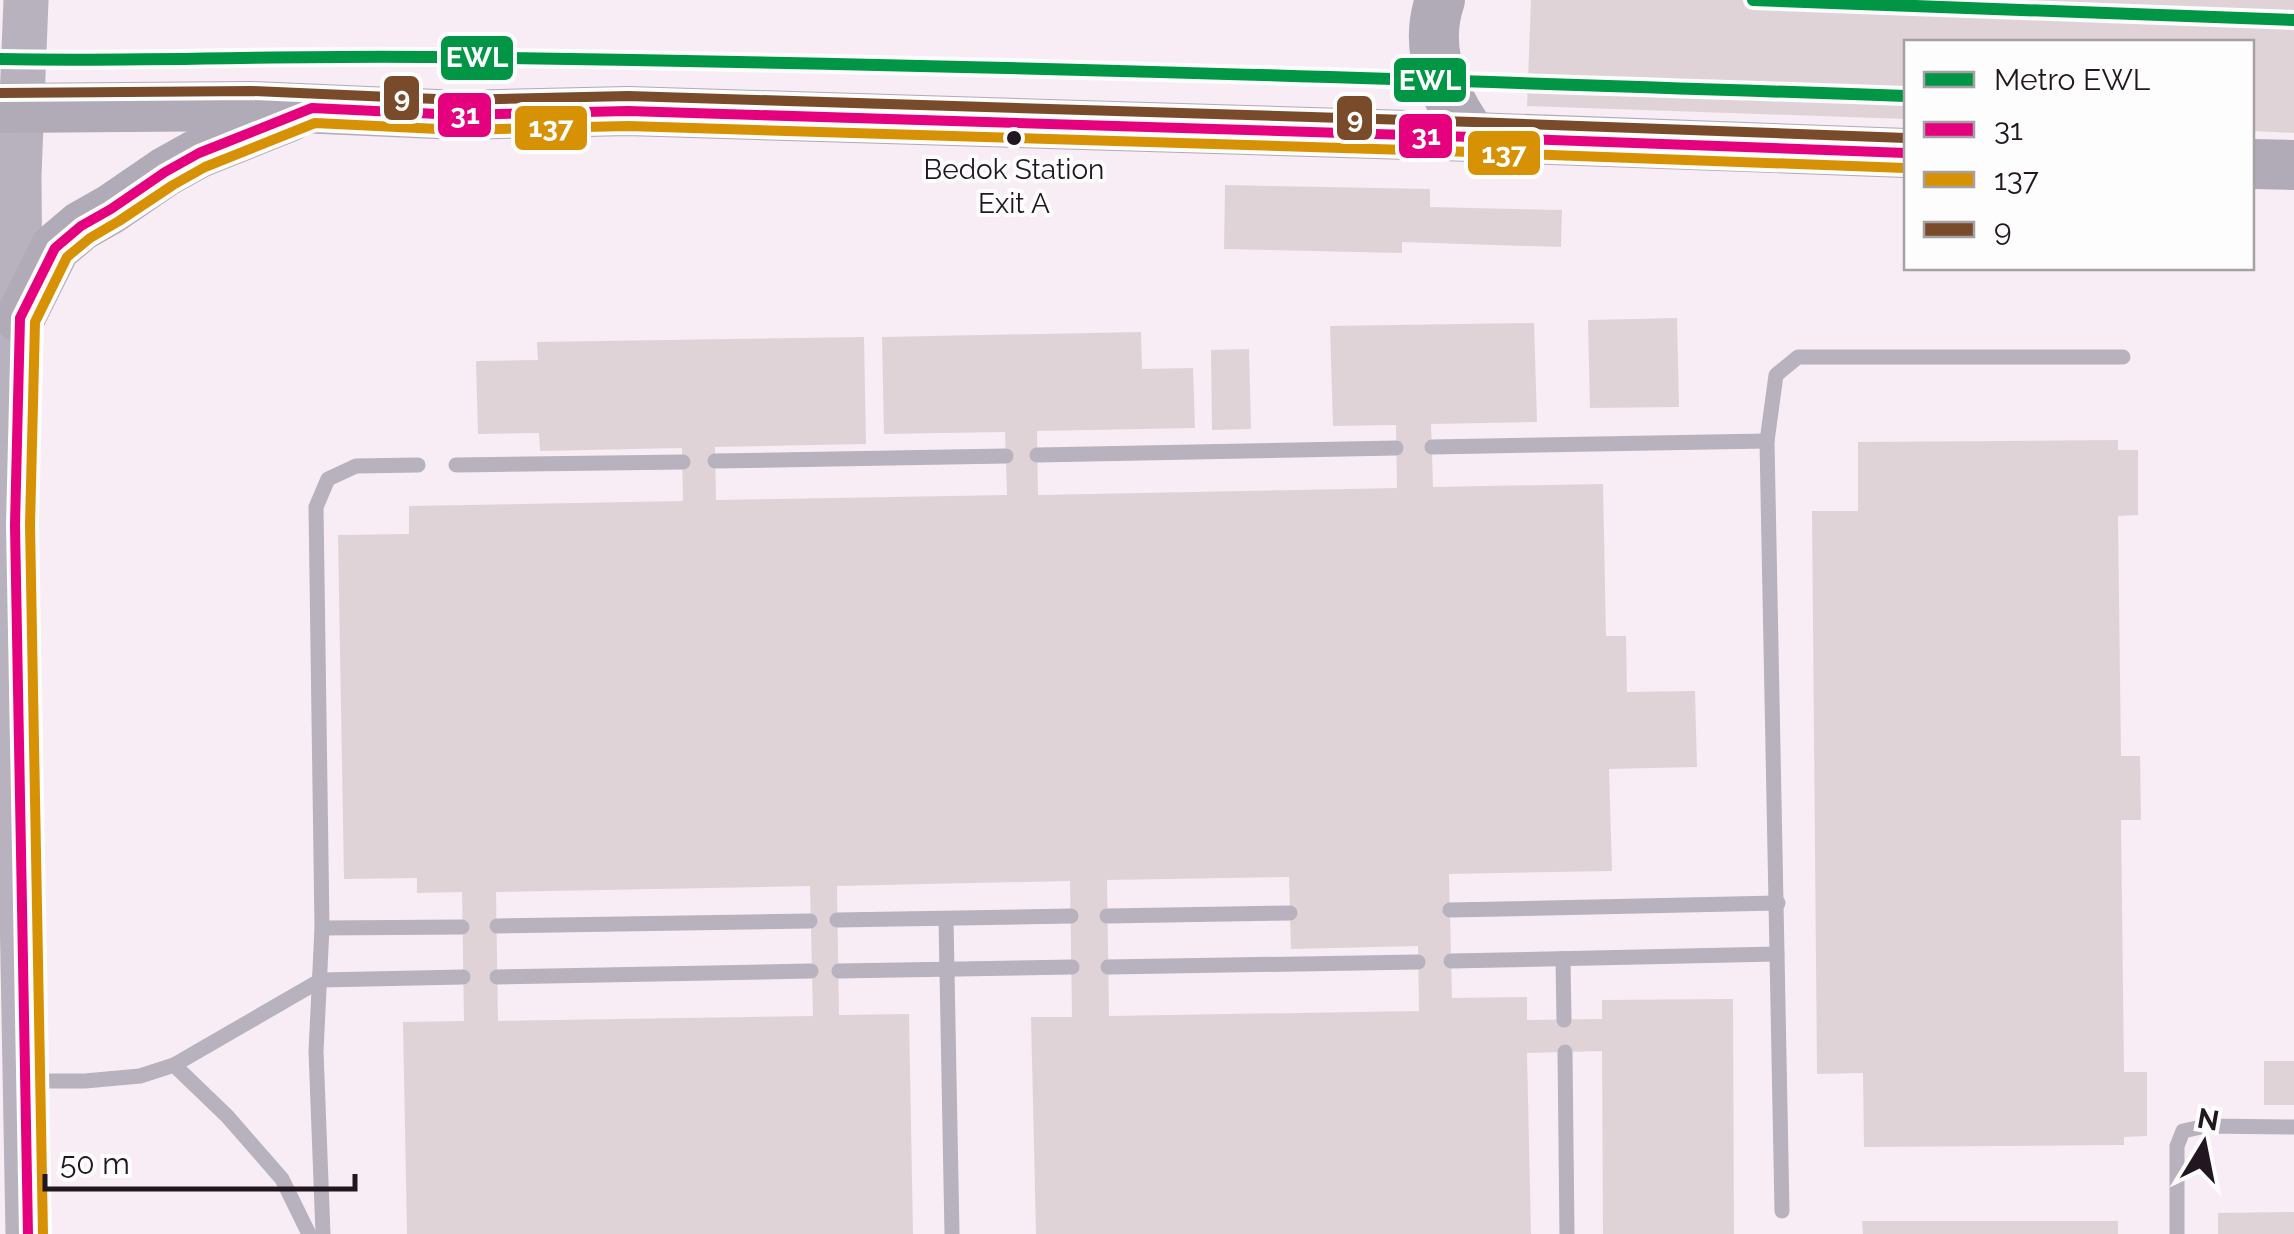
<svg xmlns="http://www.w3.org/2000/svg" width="2294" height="1234" font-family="Raleway,sans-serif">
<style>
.building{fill:#e0d3d8;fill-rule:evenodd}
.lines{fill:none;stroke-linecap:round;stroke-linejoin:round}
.lane{stroke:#b7b2be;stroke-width:15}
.secondary{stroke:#b8b1be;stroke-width:45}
.primary{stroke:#b1aab7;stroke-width:50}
.bus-1-casing{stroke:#fdfdfd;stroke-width:18}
.bus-2-casing{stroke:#fdfdfd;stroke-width:18}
.bus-3-casing{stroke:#fdfdfd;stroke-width:18}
.bus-1{stroke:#e5007d;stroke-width:10}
.bus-2{stroke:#d79105;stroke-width:10}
.bus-3{stroke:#7a4b2a;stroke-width:10}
.metro-1-casing{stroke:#fdfdfd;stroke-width:20}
.metro-1{stroke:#009645;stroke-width:12}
.bus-dot{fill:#221720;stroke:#fdfdfd;stroke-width:4}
.labels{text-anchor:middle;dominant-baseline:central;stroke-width:8;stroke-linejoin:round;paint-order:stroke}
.bus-label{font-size:28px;fill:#221720;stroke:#fdfdfd}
.line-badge{stroke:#fdfdfd;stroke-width:4}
.badge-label{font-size:28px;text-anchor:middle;font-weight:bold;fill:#fff}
</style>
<rect width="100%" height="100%" fill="#f8edf5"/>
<g class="building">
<polygon points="1531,0 2294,0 2294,133 2252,131 2252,42 1906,42 1906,119 1527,106"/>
<polygon points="1225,185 1430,189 1430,207 1562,210 1561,247 1402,242 1402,253 1224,249"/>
<polygon points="1677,318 1679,407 1590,408 1588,320"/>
<path d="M 1534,323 L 1537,422 L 1431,424 L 1433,487 L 1603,484 L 1606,636 L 1626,636 L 1627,692 L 1695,691 L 1697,767 L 1609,769 L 1612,871 L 1449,874 L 1452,998 L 1527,997 L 1527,1020 L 1602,1019 L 1602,1000 L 1733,999 L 1734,1234 L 1603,1234 L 1602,1051 L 1527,1053 L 1531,1234 L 1036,1234 L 1031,1017 L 1072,1017 L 1070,881 L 837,886 L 839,1015 L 909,1014 L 913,1234 L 407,1234 L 403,1022 L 464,1021 L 462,892 L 417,893 L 417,878 L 344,879 L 338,535 L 409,534 L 409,506 L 683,501 L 682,448 L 540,451 L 539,433 L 478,434 L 476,361 L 538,360 L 537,342 L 864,337 L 866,444 L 715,447 L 716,500 L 1007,495 L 1005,432 L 884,434 L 882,337 L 1141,332 L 1142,369 L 1193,368 L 1195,428 L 1037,431 L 1038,495 L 1397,488 L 1396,425 L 1333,426 L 1330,326 ZM 1289,877 L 1291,949 L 1418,946 L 1419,1011 L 1109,1016 L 1107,880 ZM 810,886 L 813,1016 L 498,1021 L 496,892 Z"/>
<polygon points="1249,349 1251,429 1212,430 1211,350"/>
<polygon points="2118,440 2118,450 2138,450 2138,515 2118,516 2121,756 2140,756 2141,820 2121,820 2124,1072 2147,1072 2147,1136 2124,1137 2124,1145 1864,1147 1863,1073 1817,1074 1812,511 1858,511 1858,442"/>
<rect x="2264" y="1061" width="30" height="44"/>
<polygon points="2294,1212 2294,1234 2218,1234 2218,1213"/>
<polygon points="1862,1221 2118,1221 2118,1234 1863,1234"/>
</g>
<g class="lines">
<g class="lane">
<polyline points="1432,447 1767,441"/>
<polyline points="1037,455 1396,448"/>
<polyline points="715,461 1006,456"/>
<polyline points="456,465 683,462"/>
<polyline points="1450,910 1778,903"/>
<polyline points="1107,916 1290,913"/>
<polyline points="946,919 952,1234"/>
<polyline points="837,920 1071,916"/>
<polyline points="497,926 810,921"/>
<polyline points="322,928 462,927"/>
<polyline points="1563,959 1564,1020"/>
<polyline points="1451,961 1777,954"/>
<polyline points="1108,967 1418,962"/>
<polyline points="839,971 1072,967"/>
<polyline points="497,977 811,971"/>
<polyline points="1565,1052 1567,1234"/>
<polyline points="174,1065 227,1116 282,1179 309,1234"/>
<polyline points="27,1081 85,1081 140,1076 174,1065 321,980 463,977"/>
<polyline points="1782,1211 1767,441 1776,375 1798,357 2123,357"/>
<polyline points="323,1234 316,1051 322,928 316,507 328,479 356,466 418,465"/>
<polyline points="2177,1234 2177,1146 2183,1131 2206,1126 2294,1127"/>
</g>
<polyline class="secondary" points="26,0 19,175 20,318 15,525 28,1234"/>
<g class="primary">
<path d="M 1440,0 C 1423,49 1444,98 1473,137"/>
<polyline points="0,108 252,106 459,115 628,111 1473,137 1906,153"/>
<polyline points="2252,164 2294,165"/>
<polyline points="20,318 55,248 81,226 111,209 165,172 199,153 289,117"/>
</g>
<defs>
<polyline id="bus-1" points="28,1234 15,525 20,318 55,248 81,226 111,209 165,172 199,153 312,108 459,115 628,111 1473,137 1906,153"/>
<polyline id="bus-2" points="43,1234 30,525 35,322 67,257 90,238 119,221 173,185 205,167 315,123 459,130 628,126 1472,152 1905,168"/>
<polyline id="bus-3" points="0,93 252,91 459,100 628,96 1473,122 1906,138"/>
</defs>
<use href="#bus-1" class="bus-1-casing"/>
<use href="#bus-2" class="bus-2-casing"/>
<use href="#bus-3" class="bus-3-casing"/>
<use href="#bus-1" class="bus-1"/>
<use href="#bus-2" class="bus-2"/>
<use href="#bus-3" class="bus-3"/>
<defs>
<g id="metro-1">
<polyline points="1753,0 2294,20"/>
<path d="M 0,59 C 144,62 287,55 431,57 C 923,63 1415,79 1906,96"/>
</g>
</defs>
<use href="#metro-1" class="metro-1-casing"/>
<use href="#metro-1" class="metro-1"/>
</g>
<circle class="bus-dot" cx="1014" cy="138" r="9"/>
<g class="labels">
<g class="bus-label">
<text x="1014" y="169">Bedok Station<tspan x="1014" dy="34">Exit A</tspan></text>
</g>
</g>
<g class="line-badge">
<rect x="439" y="34" width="76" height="48" rx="10" fill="#009645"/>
<rect x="1392" y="56" width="76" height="48" rx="10" fill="#009645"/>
<rect x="382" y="74" width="39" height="48" rx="10" fill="#7a4b2a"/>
<rect x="436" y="91" width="57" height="48" rx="10" fill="#e5007d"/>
<rect x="1335" y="94" width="39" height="48" rx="10" fill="#7a4b2a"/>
<rect x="513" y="104" width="76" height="48" rx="10" fill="#d79105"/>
<rect x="1397" y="112" width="57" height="48" rx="10" fill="#e5007d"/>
<rect x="1466" y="129" width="76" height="48" rx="10" fill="#d79105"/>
</g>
<g class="badge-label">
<text x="477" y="67">EWL</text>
<text x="1430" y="90">EWL</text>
<text x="402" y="107">9</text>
<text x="465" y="124">31</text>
<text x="1355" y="128">9</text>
<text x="551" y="137">137</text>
<text x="1426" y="145">31</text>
<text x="1504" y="163">137</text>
</g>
<rect x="1904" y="40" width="350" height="230" fill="#fdfdfd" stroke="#a5a1a5" stroke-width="2.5"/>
<rect x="1924" y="72" width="50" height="15" fill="#009645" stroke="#a5a1a5" stroke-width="2.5"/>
<text x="1994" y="90" font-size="30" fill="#221720">Metro EWL</text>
<rect x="1924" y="122" width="50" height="15" fill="#e5007d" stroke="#a5a1a5" stroke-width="2.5"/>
<text x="1994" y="140" font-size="30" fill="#221720">31</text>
<rect x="1924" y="172" width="50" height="15" fill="#d79105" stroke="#a5a1a5" stroke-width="2.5"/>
<text x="1994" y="190" font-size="30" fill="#221720">137</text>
<rect x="1924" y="222" width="50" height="15" fill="#7a4b2a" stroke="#a5a1a5" stroke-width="2.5"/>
<text x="1994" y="240" font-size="30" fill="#221720">9</text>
<g transform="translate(2204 1144) rotate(10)" stroke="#fdfdfd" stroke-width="8" paint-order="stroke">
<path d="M0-8L18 38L0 25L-18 38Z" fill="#221720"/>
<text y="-15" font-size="28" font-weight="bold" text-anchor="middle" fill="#221720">N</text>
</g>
<path d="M45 1174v15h310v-15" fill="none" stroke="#221720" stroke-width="5"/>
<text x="60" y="1174" font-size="30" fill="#221720" stroke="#fdfdfd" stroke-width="8" paint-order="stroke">50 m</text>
</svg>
